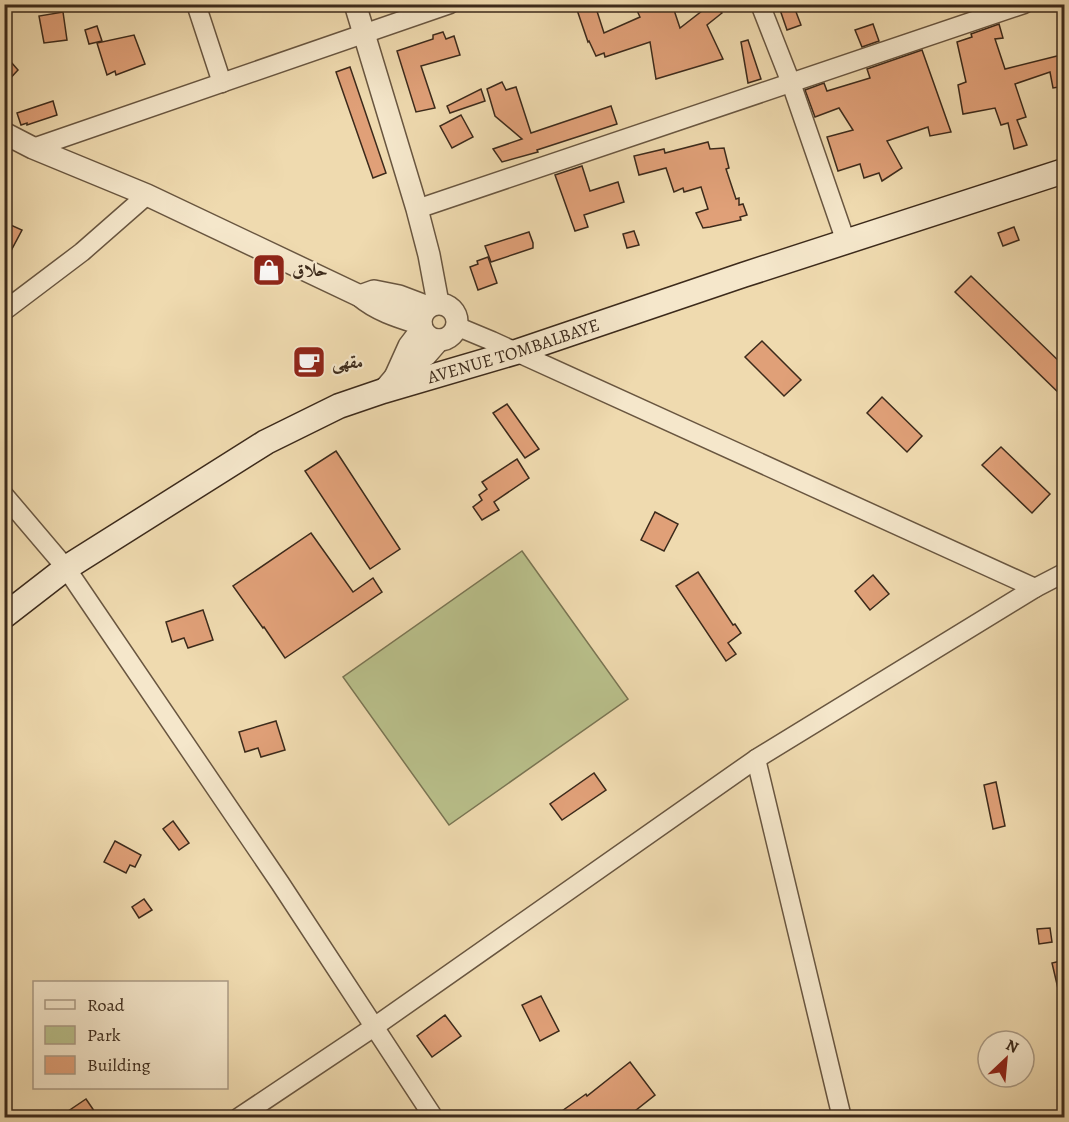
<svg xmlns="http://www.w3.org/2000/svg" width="1069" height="1122" font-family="Alegreya,Amiri,serif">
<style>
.green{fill:#b9c08b;stroke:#7a7553;stroke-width:1.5}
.building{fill:#e0a078;stroke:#3c2a1b;stroke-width:1.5}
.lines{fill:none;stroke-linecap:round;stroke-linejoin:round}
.minor-casing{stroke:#695640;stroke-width:21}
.tertiary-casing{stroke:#695640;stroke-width:24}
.secondary-casing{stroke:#3c2a1b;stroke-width:27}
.minor{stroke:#f5e7cb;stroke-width:18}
.tertiary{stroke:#f5e7cb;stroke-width:21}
.secondary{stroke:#f5e7cb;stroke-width:24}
.labels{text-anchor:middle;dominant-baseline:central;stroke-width:4.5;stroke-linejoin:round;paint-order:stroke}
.poi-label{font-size:18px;font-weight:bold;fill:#3c2a1b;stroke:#f5e7cb;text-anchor:start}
.street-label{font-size:18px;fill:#3c2a1b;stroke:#f5e7cb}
</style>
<rect width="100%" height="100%" fill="#efdaaf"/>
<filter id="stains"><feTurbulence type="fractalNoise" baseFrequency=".00333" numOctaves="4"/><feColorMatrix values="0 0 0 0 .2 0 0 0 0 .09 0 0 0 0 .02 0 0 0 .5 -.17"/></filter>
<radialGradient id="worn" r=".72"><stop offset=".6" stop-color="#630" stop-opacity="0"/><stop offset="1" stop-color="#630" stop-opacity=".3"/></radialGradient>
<polygon class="green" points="522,551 628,699 449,825 343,677"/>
<g class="building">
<polygon points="575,4 595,5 604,33 640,17 634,4 672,4 680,28 711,4 714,4 722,13 707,25 723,59 656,79 650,42 605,57 604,53 596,56 589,41 588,42"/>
<polygon points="778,4 793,4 801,25 787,30"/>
<polygon points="63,12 67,40 44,43 39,16"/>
<polygon points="873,24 879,41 862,47 855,30"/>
<polygon points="999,24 1003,38 995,39 1005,69 1065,54 1065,86 1053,88 1050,72 1015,84 1026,117 1017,120 1027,145 1014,149 1008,123 1001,125 995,108 963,114 958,85 966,82 957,42 972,37 971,34"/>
<polygon points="97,26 102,41 89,44 85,30"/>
<polygon points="443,32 446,39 454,36 460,55 421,66 435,108 416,112 397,51 433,39 433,35"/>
<polygon points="134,35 145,64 116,75 115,71 107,75 97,43"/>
<polygon points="748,40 761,79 748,83 741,42"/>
<polygon points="922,50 951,132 930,136 928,127 887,141 902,168 882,181 879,173 864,178 860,164 838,171 827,137 853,130 839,108 815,117 805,90 824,83 827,91 870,78 867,69"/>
<polygon points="4,54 18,70 4,85"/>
<polygon points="350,67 386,173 373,178 336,72"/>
<polygon points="502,82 506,90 516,87 531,133 611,106 617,124 537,150 538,152 502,162 493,149 522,139 495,116 487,89"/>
<polygon points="481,89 485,101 450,113 447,106"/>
<polygon points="53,101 57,115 27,125 27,123 21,125 17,113"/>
<polygon points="461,115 473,137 452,148 440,126"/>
<polygon points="708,142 710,149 724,148 729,168 726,169 736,199 739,198 739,205 743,204 747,215 740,217 741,220 710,227 703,228 696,213 708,209 701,187 684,192 683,188 674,192 666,168 639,175 634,156 664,149 665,153"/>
<polygon points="582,166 590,191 618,182 624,202 584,215 588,227 575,231 555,175"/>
<polygon points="4,222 22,230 4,264"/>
<polygon points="1014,227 1019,240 1003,246 998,233"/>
<polygon points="634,231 639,245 627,248 623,234"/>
<polygon points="529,232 533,243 533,248 491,262 485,246"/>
<polygon points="488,257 497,283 478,290 470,267 478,264 477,261"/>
<polygon points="971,276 1065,367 1065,399 955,292"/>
<polygon points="762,341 801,380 784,396 745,357"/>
<polygon points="882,397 922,436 907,452 867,413"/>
<polygon points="507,404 539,449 525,458 493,413"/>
<polygon points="1001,447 1050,494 1032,513 982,465"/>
<polygon points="336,451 400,549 370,569 305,471"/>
<polygon points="517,459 529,478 494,502 499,510 482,520 473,507 482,500 479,495 487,489 482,482"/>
<polygon points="655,512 678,524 664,551 641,540"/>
<polygon points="311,533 353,592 373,578 382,592 285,658 264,627 263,628 233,586"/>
<polygon points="698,572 733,625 735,624 741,633 728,643 736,654 726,661 676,586"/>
<polygon points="873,575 889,594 870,610 855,591"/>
<polygon points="203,610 213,640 188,648 184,638 172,642 166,622"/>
<polygon points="276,721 285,750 261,757 258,748 245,752 239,732"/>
<polygon points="594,773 606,790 562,820 550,804"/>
<polygon points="996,782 1005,826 993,829 984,785"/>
<polygon points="173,821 189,843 179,850 163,829"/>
<polygon points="115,841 141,855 135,867 130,865 126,873 104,862"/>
<polygon points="144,899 152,910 139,918 132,907"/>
<polygon points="1050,928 1052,942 1039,944 1037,929"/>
<polygon points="1065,960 1065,996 1060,997 1052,963"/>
<polygon points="541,996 559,1031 540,1041 522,1005"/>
<polygon points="445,1015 461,1036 432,1057 417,1036"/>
<polygon points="630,1062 655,1095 626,1118 552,1118 586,1094 587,1096"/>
<polygon points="86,1099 99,1118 58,1118"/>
</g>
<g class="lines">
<defs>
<g id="minor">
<polyline points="196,4 222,83"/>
<polyline points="760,4 791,83 846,242"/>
<polyline points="33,148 450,4"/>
<polyline points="417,209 1024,4"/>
<polyline points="4,311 82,252 147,195"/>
<polyline points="456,326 492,341 1035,588"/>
<polyline points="4,495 66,568 280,883 434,1118"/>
<polyline points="756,759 842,1118"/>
<polyline points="238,1118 374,1027 756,759 1035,588 1064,573"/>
</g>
<g id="tertiary">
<polyline points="355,4 417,209 429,255 438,303"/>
<path d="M 4,133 L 33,148 L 147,195 L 360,296 C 378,311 399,317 421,324"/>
<polyline points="360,296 374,291 399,296 428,307"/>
<circle cx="439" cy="322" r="18"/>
<polyline points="395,377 409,346 422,329"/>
<polyline points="383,391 395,377 426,355 439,340"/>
</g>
<g id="secondary">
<path id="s1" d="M 4,616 L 66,568 L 266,442 L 339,406 L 383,391 L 516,352 L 743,275 L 1064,171"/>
</g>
</defs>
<use href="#minor" class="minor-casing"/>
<use href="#tertiary" class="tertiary-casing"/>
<use href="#secondary" class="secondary-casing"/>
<use href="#minor" class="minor"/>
<use href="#tertiary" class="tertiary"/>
<use href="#secondary" class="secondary"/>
</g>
<defs>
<symbol id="shop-square" viewBox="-11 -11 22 22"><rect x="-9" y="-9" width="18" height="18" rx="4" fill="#8f2418" stroke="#f5e7cb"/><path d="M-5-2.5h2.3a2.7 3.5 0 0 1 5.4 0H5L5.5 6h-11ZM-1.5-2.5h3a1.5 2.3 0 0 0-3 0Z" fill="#fff"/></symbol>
<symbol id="cafe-square" viewBox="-11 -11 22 22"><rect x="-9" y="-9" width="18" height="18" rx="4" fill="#8f2418" stroke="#f5e7cb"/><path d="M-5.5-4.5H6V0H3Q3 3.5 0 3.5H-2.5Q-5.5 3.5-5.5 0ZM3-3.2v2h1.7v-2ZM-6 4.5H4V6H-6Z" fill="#fff"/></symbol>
</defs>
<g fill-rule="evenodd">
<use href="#shop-square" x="250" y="251" width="38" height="38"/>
<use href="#cafe-square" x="290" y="343" width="38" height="38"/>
</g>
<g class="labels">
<g class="poi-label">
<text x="292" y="270">حلاق</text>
<text x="332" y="362">مقهى</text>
</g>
<g class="street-label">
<text stroke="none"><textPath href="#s1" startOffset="579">AVENUE TOMBALBAYE</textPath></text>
</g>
</g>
<rect width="1069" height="1122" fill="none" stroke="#efdaaf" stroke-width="24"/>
<rect x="6" y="6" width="1057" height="1110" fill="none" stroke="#3c2a1b" stroke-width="3"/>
<rect x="12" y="12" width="1045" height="1098" fill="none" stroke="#3c2a1b" stroke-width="1.5"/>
<rect x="33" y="981" width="195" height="108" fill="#f5e7cb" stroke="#ab9b85" stroke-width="1.5"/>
<rect x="45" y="1000" width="30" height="9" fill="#f5e7cb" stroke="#ab9b85" stroke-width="1.5"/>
<text x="87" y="1011" font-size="18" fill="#3c2a1b">Road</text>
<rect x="45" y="1026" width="30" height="18" fill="#b9c08b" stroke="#ab9b85" stroke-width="1.5"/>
<text x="87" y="1041" font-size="18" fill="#3c2a1b">Park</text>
<rect x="45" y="1056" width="30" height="18" fill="#e0a078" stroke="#ab9b85" stroke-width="1.5"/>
<text x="87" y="1071" font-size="18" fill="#3c2a1b">Building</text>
<g transform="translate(1006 1059) rotate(26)"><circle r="28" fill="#f5e7cb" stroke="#ab9b85" stroke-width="1.5"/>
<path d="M0-4.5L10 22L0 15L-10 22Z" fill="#8f2418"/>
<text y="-9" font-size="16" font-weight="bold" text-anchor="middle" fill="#3c2a1b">N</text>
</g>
<rect width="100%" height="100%" filter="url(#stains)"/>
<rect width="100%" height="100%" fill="url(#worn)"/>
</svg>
